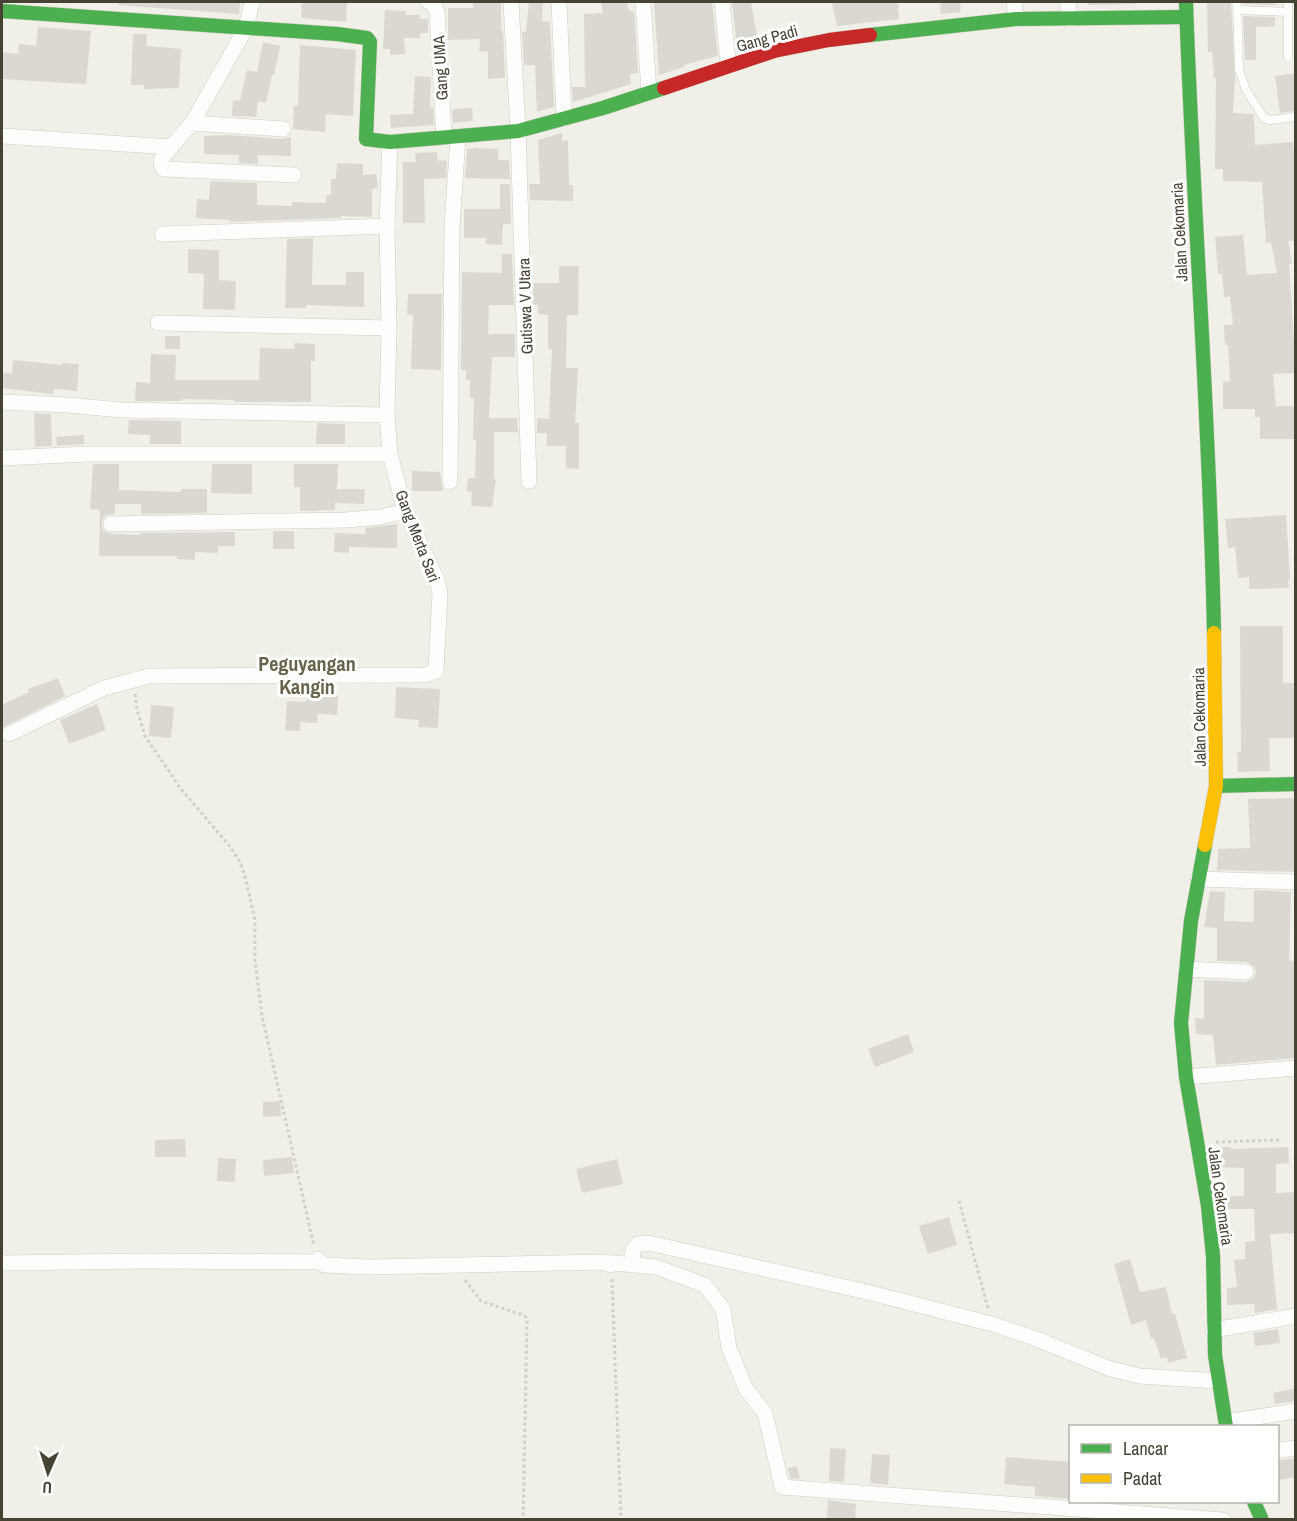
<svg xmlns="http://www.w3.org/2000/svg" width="1297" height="1521" font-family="'Archivo Narrow',sans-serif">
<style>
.building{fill:#dad8d1}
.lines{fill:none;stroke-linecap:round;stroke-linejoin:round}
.lane-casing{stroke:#cecdc6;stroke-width:9}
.street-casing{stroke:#cecdc6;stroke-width:16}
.fast-casing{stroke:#d0cebf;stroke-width:15}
.slow-casing{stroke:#d0cebf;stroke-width:15}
.jam-casing{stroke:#d0cebf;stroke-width:15}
.path{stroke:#d1cfc9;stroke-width:3;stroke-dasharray:3 3;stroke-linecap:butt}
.lane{stroke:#fdfdfc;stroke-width:8}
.street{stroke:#fdfdfc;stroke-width:15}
.fast{stroke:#4caf50;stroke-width:14}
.slow{stroke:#ffc107;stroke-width:14}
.jam{stroke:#c62828;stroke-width:14}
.labels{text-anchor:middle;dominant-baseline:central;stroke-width:6;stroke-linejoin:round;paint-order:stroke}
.street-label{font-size:16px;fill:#474334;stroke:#fff}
.quarter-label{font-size:20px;font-weight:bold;fill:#6a634b;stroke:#fff}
</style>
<rect width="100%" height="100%" fill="#f0efe8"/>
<g class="building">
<polygon points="118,2 240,2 239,14 118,5"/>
<polygon points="302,2 347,2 346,22 301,18"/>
<polygon points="473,2 501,2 501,31 503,31 505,78 488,79 488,52 479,51 480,39 448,40 448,8 473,8"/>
<polygon points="529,2 543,2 542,21 550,22 554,107 537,112 535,65 524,65 522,32 526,32"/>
<polygon points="601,2 627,2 629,11 634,11 638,73 630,74 631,84 573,102 572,87 585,87 584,14 603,13"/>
<polygon points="654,2 712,2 718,56 684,65 684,67 659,75"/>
<polygon points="732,2 751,2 758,42 737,49"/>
<polygon points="832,2 898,2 899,19 837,26"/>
<polygon points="941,2 961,2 960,12 940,14"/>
<polygon points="1088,2 1136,2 1136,4 1088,5"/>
<polygon points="1207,2 1231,2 1235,77 1233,113 1254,114 1255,145 1293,142 1296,175 1296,240 1288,241 1292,263 1289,264 1296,373 1273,374 1276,406 1295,406 1296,439 1260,439 1260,417 1255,417 1255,409 1223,409 1223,381 1230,382 1228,345 1225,345 1224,325 1233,325 1230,296 1224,297 1222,274 1218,274 1215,237 1243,235 1247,275 1277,273 1271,242 1266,243 1262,182 1223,181 1223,169 1215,169 1216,78 1214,78 1212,52 1208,52"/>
<polygon points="1243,2 1275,2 1275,5 1243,4"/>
<polygon points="385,10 406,11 406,15 420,15 420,19 428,19 428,33 420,33 420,38 404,38 405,54 390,55 390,49 383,49"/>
<polygon points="1243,16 1275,17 1275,26 1256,27 1256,60 1245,60"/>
<polygon points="38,27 91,31 86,84 2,79 2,52 18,54 19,44 36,46"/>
<polygon points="133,34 147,34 146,46 181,49 179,88 144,89 144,85 131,85"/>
<polygon points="263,42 280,46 274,75 272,75 266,103 258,101 256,117 232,116 233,100 240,101 247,70 257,72"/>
<polygon points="300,45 356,50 353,116 326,114 325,132 293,129 294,106 298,106"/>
<polygon points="1296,73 1296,111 1280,113 1275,76"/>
<polygon points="415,76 431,77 430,108 433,107 434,125 391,128 390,115 413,114"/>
<polygon points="472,108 473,121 453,123 452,109"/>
<polygon points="562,133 562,141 568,140 569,185 573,185 573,201 530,200 529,184 540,184 538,140"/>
<polygon points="230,135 282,139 291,137 291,156 258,155 258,164 239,163 239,155 204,154 204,136"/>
<polygon points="475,148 498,149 498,160 509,160 510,179 465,178 467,149"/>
<polygon points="437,152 438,161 447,160 446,178 424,179 425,223 403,223 403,162 416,162 415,153"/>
<polygon points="337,163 363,164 363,175 376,174 378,188 372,189 372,217 341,216 341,218 230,222 230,220 196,218 197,199 209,200 210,181 257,183 257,204 258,205 292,206 292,202 326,203 326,195 331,195 331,179 336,179"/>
<polygon points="500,184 510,184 511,224 503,224 502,245 486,244 486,238 464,238 464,209 500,209"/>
<polygon points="313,238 312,285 346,285 346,272 364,272 364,307 306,305 306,308 285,308 287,239"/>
<polygon points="188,249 219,250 219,280 236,281 235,310 203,309 204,274 188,273"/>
<polygon points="502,254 512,254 514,305 489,305 488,334 515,334 515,357 492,357 489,418 517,418 518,432 494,432 494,479 496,479 492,507 471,506 472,492 467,491 468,478 475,478 476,440 473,440 474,398 470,398 470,380 466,380 466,370 461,370 462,272 502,273"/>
<polygon points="559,266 579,266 578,315 567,315 566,368 578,368 575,423 579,423 579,469 566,468 566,446 547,446 547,433 537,433 537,418 549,419 552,350 548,349 548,315 538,314 538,305 533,305 533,283 559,283"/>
<polygon points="408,294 442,294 441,370 411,369 413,315 407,315"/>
<rect x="165" y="336" width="15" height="13"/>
<polygon points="294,343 315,344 315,361 311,361 311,402 234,402 234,400 182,399 182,401 135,401 136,382 150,383 151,354 176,355 175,380 259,380 260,348 294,349"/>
<polygon points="13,360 62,365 62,363 79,364 77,391 54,389 53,394 51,394 2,388 2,373 12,373"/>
<polygon points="34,413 51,414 52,446 35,447"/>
<polygon points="129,420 181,421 181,444 150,444 150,435 128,434"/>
<polygon points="317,423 345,424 345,444 316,444"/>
<polygon points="84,435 84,444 57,446 56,437"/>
<polygon points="93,464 119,464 119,490 181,492 181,489 207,489 207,513 141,514 141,504 115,504 115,514 107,515 102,520 102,528 106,532 114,534 140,535 140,533 235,532 235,546 218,546 218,553 195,552 195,560 177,559 177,556 99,556 100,510 90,509"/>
<polygon points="212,464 252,464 252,494 211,493"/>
<polygon points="294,464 338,464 337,489 365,489 364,504 335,503 335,510 300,511 300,487 294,487"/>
<polygon points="412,471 440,472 443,491 412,491"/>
<polygon points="1286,515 1290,579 1288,580 1289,588 1249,589 1249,577 1238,578 1235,547 1228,548 1225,519"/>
<polygon points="397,524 397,548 349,547 349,553 334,552 335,533 365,534 365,528"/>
<rect x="273" y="531" width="21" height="18"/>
<polygon points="1240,626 1283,626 1283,683 1296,683 1296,738 1269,738 1270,771 1238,772 1237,752 1241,752"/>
<polygon points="58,678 65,696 2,728 2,705 29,692 28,689"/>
<polygon points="396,687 440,689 438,728 418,727 419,720 395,718"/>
<polygon points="321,694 338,695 337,715 318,714 317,723 300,722 300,731 285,730 287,701 306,702 307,699 321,700"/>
<polygon points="97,704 106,730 69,744 60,720"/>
<polygon points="151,705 174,707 171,738 149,736"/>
<polygon points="1296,798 1296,872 1217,870 1218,849 1250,848 1248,799"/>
<polygon points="1254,890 1291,892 1289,961 1296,961 1296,1058 1216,1065 1213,1035 1196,1034 1195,1018 1204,1019 1204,980 1246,982 1254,978 1256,972 1254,967 1247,962 1217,961 1217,928 1204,927 1210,891 1225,892 1224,921 1254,922"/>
<polygon points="908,1034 914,1052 875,1067 868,1049"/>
<polygon points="280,1101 281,1116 263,1117 263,1102"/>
<polygon points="185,1139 186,1157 155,1157 155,1140"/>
<polygon points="1218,1147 1231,1147 1231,1149 1288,1147 1289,1163 1276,1164 1276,1193 1296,1192 1296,1233 1270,1234 1277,1309 1255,1313 1254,1304 1227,1305 1227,1288 1237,1287 1234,1260 1245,1259 1245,1242 1255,1241 1254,1209 1226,1209 1225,1196 1244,1196 1244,1168 1218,1167"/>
<polygon points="292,1157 294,1173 264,1176 263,1160"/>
<polygon points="218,1158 236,1159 235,1182 217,1181"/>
<polygon points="617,1159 623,1184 582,1193 576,1169"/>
<polygon points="949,1217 957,1245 928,1254 919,1226"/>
<polygon points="1130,1259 1140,1292 1166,1287 1172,1314 1175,1313 1187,1358 1168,1363 1167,1357 1161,1359 1154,1338 1151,1339 1146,1320 1131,1325 1114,1264"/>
<polygon points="1278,1329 1280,1343 1255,1346 1253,1333"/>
<polygon points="1296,1388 1296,1401 1275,1404 1273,1393"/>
<polygon points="830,1448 846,1449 844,1482 829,1481"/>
<polygon points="872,1454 890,1455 888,1485 870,1483"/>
<polygon points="1006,1457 1071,1462 1071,1499 1035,1496 1035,1487 1004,1484"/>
<polygon points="1296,1458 1296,1477 1278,1480 1278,1460"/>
<polygon points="797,1466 800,1479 790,1478 788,1468"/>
<polygon points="828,1500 856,1504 855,1520 827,1520"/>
</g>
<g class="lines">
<defs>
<g id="lane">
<polyline points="1237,2 1239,70 1246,90 1264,118 1269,120 1296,117"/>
<polyline points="1288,2 1288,58"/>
<polyline points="1238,10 1288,12"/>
</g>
<g id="street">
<polyline points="252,2 246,28 192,123 171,147 161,160 161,165 164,169 294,175"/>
<polyline points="429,2 435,7 437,12 444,137"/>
<polyline points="511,2 518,131 529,481"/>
<polyline points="559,2 564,119"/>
<polyline points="643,2 649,92"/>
<polyline points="722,2 728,62"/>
<polyline points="1014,2 1016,19"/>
<polyline points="1068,2 1070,19"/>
<polyline points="192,123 283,129"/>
<polyline points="2,136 171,147"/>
<polyline points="162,234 387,226"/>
<polyline points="158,323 389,328"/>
<polyline points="2,402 68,405 121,410 387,415"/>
<polyline points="2,458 88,454 390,454"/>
<polyline points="450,482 452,226 458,137"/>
<polyline points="111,524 346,520 380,517 405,511"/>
<polyline points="9,734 104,688 149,676 425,675 436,671 440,593 437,580 405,511 390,454 387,415 389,328 387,226 390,142"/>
<polyline points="1198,879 1296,882"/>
<polyline points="1186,969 1246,972"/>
<polyline points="1186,1077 1296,1068"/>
<polyline points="318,1259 324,1265 369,1267 603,1262 611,1265"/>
<polyline points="603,1262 656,1267 705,1285 723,1309 729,1348 746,1389 765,1413 782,1487 1223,1520"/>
<polyline points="2,1263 145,1261 320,1262"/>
<polyline points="632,1263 633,1250 638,1244 649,1243 867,1292 992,1324 1034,1338 1108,1368 1139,1376 1218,1381"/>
<polyline points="1213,1330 1296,1316"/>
<polyline points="1225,1422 1296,1411"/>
<polyline points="1278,1450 1296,1448"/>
</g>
<g id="fast">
<path d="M 1186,2 C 1193,212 1210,423 1214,633"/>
<polyline points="2,11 337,34 367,38 370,42 366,139 390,142 518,131 603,108 664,88"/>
<polyline points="870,35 1016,19 1185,17"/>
<polyline points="1216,786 1296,784"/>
<polyline points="1205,845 1191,921 1181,1023 1186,1077 1208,1206 1213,1256 1215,1355 1226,1426"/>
<polyline points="1254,1502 1262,1520"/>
</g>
<polyline id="slow" points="1205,845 1216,786 1214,633"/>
<polyline id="jam" points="664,88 774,51 829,40 870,35"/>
</defs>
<use href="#lane" class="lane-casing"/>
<use href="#street" class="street-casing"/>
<use href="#fast" class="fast-casing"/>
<use href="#slow" class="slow-casing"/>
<use href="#jam" class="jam-casing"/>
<g class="path">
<polyline points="135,694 137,710 145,736 181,789 228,844 239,860 245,876 255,920 255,960 262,1016 314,1246"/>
<polyline points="1216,1142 1281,1140"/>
<polyline points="959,1201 988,1308"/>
<polyline points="612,1279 621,1520"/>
<polyline points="465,1280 481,1301 520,1314 526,1317 527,1322 523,1520"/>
</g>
<use href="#lane" class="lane"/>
<use href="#street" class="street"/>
<use href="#fast" class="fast"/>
<use href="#slow" class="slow"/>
<use href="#jam" class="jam"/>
</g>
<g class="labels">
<g class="street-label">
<text transform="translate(767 38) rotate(-15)">Gang Padi</text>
<text transform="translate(440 68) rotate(-93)">Gang UMA</text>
<text transform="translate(1179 232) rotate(-93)">Jalan Cekomaria</text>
<text transform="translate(525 306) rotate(-92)">Gutiswa V Utara</text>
<text transform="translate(418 536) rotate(69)">Gang Merta Sari</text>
<text transform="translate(1199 717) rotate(-91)">Jalan Cekomaria</text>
<text transform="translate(1221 1196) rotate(82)">Jalan Cekomaria</text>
</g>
<g class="quarter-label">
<text x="307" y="663">Peguyangan<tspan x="307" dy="23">Kangin</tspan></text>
</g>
</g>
<rect width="1297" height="1521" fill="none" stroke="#474334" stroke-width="6"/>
<rect x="1069" y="1425" width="210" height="78" fill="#ffffff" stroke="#b5b4ae" stroke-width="1.5"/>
<rect x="1081" y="1444" width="30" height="9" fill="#4caf50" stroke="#b5b4ae" stroke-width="1.5"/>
<text x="1123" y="1455" font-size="18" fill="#474334">Lancar</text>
<rect x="1081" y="1474" width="30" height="9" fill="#ffc107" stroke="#b5b4ae" stroke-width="1.5"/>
<text x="1123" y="1485" font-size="18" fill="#474334">Padat</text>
<g transform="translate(48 1473) rotate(183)" stroke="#ffffff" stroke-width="4.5" paint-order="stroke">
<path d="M0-4.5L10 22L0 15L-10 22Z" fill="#474334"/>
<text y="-9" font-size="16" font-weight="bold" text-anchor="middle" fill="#474334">U</text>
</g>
</svg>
